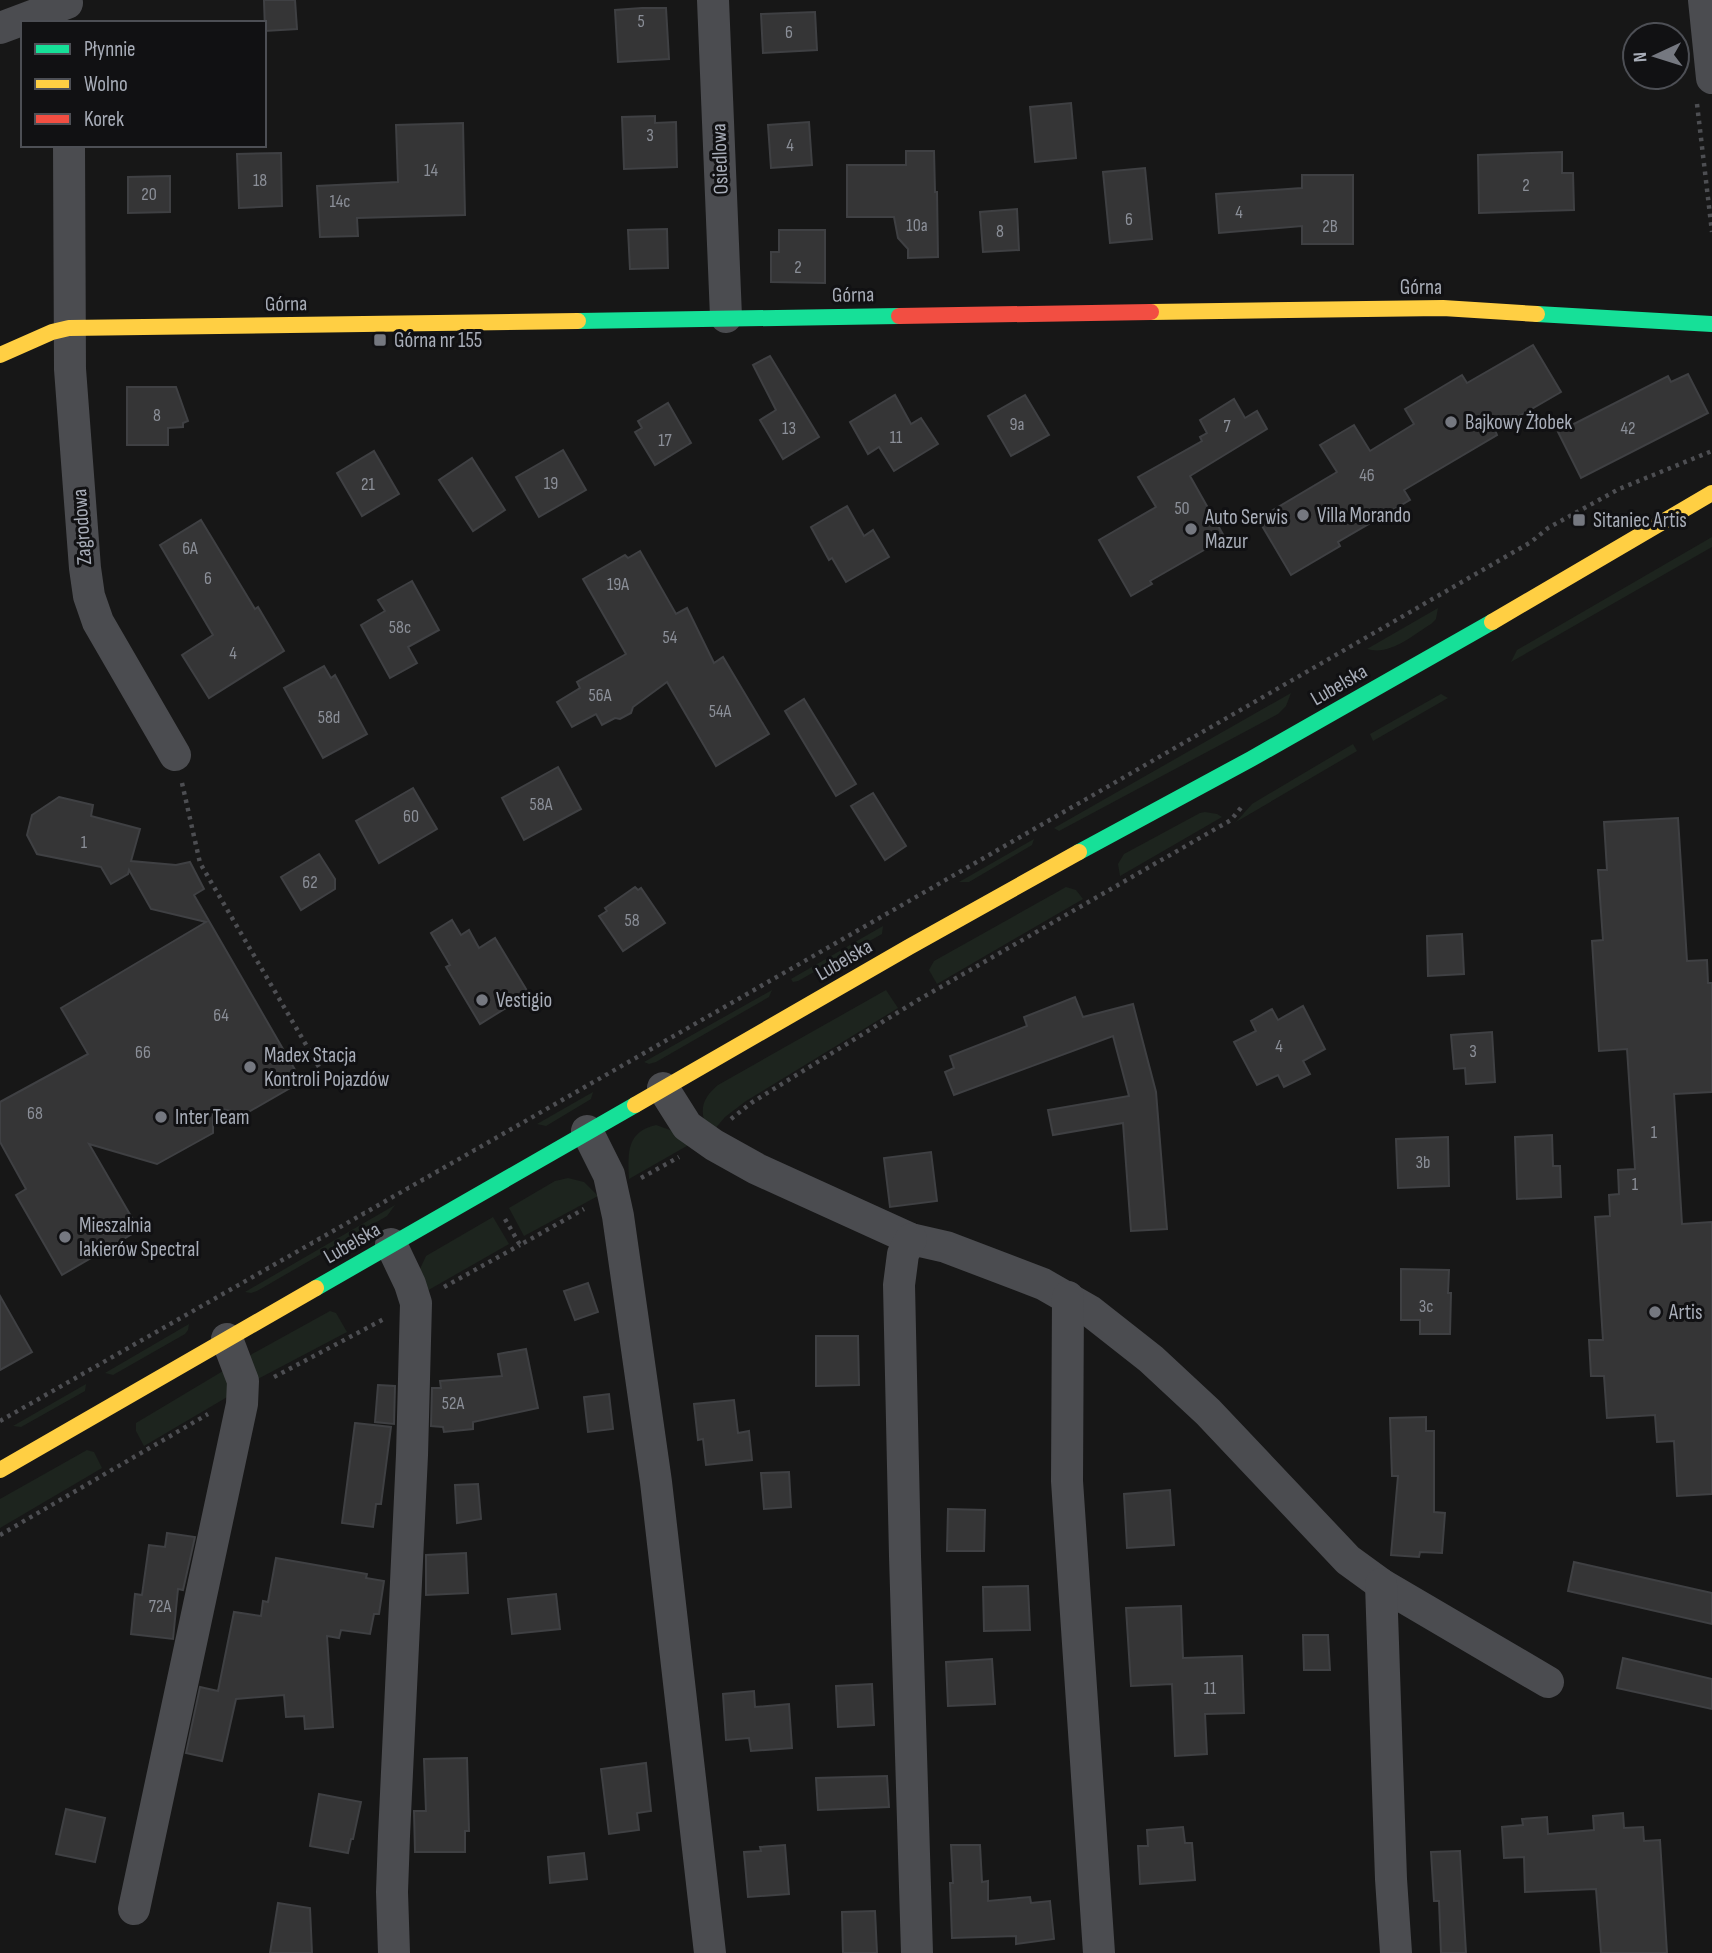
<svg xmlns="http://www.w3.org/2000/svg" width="1712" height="1953" font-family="'Sofia Sans Condensed',sans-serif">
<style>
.green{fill:#1d241e}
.building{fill:#353536;stroke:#3f4043;stroke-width:2}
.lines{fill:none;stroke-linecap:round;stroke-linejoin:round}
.path{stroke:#4d4e52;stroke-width:4.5;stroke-dasharray:3.5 5;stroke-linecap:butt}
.street{stroke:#4b4c50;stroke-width:32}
.fast{stroke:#16e098;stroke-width:16}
.slow{stroke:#ffcf43;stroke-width:16}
.jam{stroke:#f24e42;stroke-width:16}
.poi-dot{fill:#757880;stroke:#111113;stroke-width:2.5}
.labels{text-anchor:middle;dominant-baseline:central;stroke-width:6;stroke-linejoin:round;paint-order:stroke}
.number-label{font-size:18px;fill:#8b8f98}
.street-label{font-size:21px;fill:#a8adb8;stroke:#111113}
.poi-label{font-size:21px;fill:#a8adb8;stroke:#111113;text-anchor:start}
</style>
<rect width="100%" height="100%" fill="#171717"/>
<g class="green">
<polygon points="1712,537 1712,547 1511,662 1517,650"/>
<path d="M 1438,608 L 1436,619 L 1431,624 C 1413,635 1390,656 1367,649 Z"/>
<polygon points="1291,693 1286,706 1278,714 1059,831 1054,828"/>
<polygon points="1441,694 1448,698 1373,741 1370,734"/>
<polygon points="1353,744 1357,751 1236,822 1252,804"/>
<polygon points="1205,812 1217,814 1222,817 1120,876 1118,864 1124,854 1200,813"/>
<polygon points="1034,839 1032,845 969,882 959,882"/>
<polygon points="1066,887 1076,890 1083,899 937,984 929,970 934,961"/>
<polygon points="883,926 882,934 798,981 793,982 791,979"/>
<polygon points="772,990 769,997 656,1062 649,1064 644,1062"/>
<path d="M 886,990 L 898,1008 L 746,1101 L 725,1117 L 714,1130 L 704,1120 C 700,1105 706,1095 718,1085 Z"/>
<polygon points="593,1092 591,1099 546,1126 537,1124"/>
<path d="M 656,1125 L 673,1131 L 692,1143 L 629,1179 C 628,1153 626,1132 656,1125 Z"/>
<polygon points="568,1178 584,1182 598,1196 524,1236 509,1208 555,1181"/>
<polygon points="395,1205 387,1216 257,1291 251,1293 245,1292"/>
<polygon points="493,1217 509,1244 425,1292 420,1269 426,1256"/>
<polygon points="330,1311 336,1313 347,1332 254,1381 249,1357 252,1354"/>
<polygon points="189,1324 188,1330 185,1334 113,1375 105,1373"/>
<polygon points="223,1371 234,1393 144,1446 136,1431 136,1423"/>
<polygon points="86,1384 85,1391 21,1427 13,1426"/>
<polygon points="87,1450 94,1452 102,1468 0,1528 0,1499"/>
</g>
<g class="building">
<polygon points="264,0 295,0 297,29 265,31"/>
<polygon points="642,8 666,8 669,59 618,62 615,10"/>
<polygon points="815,12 817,50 763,53 761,14"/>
<polygon points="1071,103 1076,158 1035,162 1030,107"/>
<polygon points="655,116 655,123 676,122 677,167 624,169 622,117"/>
<polygon points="809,122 812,165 771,168 768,125"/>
<polygon points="463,123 465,215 357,218 358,236 320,237 317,186 398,182 396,125"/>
<polygon points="906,151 934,151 935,192 937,192 938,257 908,258 908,249 898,238 894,217 847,217 847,165 906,165"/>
<polygon points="1562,152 1562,173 1573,173 1574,210 1479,213 1478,155"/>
<polygon points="281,153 282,206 239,208 237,154"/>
<polygon points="1145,168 1152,239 1110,243 1103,172"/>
<polygon points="1302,175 1353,175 1353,244 1302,244 1302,226 1219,233 1216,194 1302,188"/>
<polygon points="170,176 170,212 128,213 128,177"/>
<polygon points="1017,209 1019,250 983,252 980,212"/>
<polygon points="667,229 668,268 630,269 628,230"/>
<polygon points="779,230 825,230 825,283 771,282 771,252 779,252"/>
<polygon points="1533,345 1561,392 1495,430 1497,435 1404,490 1410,500 1338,542 1340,546 1291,575 1258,519 1337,472 1320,445 1354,425 1370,451 1414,424 1405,409 1462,375 1467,383"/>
<polygon points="770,356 819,437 783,459 760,420 776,410 753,365"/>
<polygon points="1688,374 1708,413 1581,478 1558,432 1668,376 1671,382"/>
<polygon points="127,387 176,387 188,421 183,423 183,427 168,428 168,445 127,445"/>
<polygon points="895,395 911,424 921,418 938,444 894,471 879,447 868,454 850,422"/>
<polygon points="1025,395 1049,435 1011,456 988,416"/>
<polygon points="1234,399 1245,418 1257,411 1267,429 1190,476 1225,538 1150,581 1152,584 1131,596 1099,540 1156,507 1138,477 1202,441 1200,437 1207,433 1200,420"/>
<polygon points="668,403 691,443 655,465 635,432 642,428 638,421"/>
<polygon points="563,450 586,490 539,517 516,477"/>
<polygon points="374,451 399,494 362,516 337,473"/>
<polygon points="472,458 505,510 473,531 439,480"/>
<polygon points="847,506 864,536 873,530 889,557 846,582 832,558 829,560 811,527"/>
<polygon points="201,520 255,609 258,607 284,651 209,698 182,655 213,635 160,545"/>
<polygon points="640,551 676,614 687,608 714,663 723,657 769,734 716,766 667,682 633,707 631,713 620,719 615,718 602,725 596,714 572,727 557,702 580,688 577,682 626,654 583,579 625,555 628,558"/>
<polygon points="412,581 439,630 408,647 417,663 390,678 361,625 385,611 378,600"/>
<polygon points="324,666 331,678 335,675 367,734 323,758 284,688"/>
<polygon points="804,699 856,784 836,796 785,711"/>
<polygon points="558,767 581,809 524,840 502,798"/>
<polygon points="413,788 437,829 379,863 356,821"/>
<polygon points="873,793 906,846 885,860 851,806"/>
<polygon points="59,797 93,805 91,816 140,829 131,861 176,865 190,862 204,889 194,895 298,1075 296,1083 292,1087 245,1114 213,1107 213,1133 157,1164 89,1144 139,1230 62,1275 16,1195 26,1189 0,1142 0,1102 88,1054 61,1008 206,922 151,909 129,870 128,874 111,884 101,867 37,854 27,835 32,815"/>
<polygon points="1678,818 1687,961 1707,960 1708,983 1712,983 1712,1092 1674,1094 1682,1224 1712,1222 1712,1494 1677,1496 1674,1441 1657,1442 1655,1415 1607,1418 1604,1376 1591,1376 1589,1340 1603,1340 1595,1217 1610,1216 1609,1195 1619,1194 1618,1170 1635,1169 1627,1049 1599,1051 1592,941 1603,940 1598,870 1607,870 1604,822"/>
<polygon points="319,854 335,879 335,889 301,910 281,877"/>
<polygon points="635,887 638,890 641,888 665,923 623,951 599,916 607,911 605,908"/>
<polygon points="452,920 461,935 469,930 479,948 495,938 529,994 480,1024 446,967 450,965 431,933"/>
<polygon points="1462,934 1464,974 1428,976 1427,936"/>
<polygon points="1075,997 1083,1017 1133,1004 1156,1092 1167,1229 1131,1231 1123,1123 1053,1135 1048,1110 1129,1096 1113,1036 954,1095 945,1072 954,1068 950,1056 1027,1026 1024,1017"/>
<polygon points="1303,1006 1325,1049 1303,1061 1310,1074 1284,1087 1278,1075 1257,1085 1234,1042 1256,1031 1251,1021 1272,1009 1278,1020"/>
<polygon points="1492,1032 1495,1082 1466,1084 1465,1068 1454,1069 1451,1035"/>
<polygon points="1552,1135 1553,1166 1560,1166 1561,1197 1517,1199 1515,1137"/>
<polygon points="1448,1137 1449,1186 1398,1188 1396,1139"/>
<polygon points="931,1152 937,1201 890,1207 884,1158"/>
<polygon points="1401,1269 1449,1270 1448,1293 1451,1293 1450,1334 1420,1334 1420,1320 1401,1320"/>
<polygon points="588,1283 598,1312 575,1320 564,1291"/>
<polygon points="0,1296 32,1352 0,1370"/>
<polygon points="816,1336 858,1336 859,1385 816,1386"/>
<polygon points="526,1349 538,1408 473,1422 473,1429 444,1432 443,1427 431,1426 432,1388 441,1388 440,1381 502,1376 498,1354"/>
<polygon points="378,1385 395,1386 394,1424 375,1422"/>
<polygon points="609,1394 613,1429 588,1432 584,1397"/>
<polygon points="734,1400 738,1433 749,1431 752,1460 706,1465 703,1439 698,1440 694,1404"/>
<polygon points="1426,1417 1426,1431 1434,1431 1434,1512 1445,1513 1442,1553 1420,1552 1419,1557 1391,1555 1398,1476 1392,1476 1390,1418"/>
<polygon points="355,1423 391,1427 381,1504 376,1504 373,1527 342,1523"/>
<polygon points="789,1472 791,1507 764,1509 761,1473"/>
<polygon points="478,1484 481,1519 457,1523 455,1485"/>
<polygon points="1170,1490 1174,1545 1127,1548 1124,1494"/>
<polygon points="948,1509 985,1510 984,1551 947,1551"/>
<polygon points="167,1533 195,1537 183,1590 178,1589 173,1639 131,1634 135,1594 142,1595 149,1545 165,1547"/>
<polygon points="466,1553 468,1593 426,1595 426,1555"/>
<polygon points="276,1558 367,1574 366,1578 384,1581 379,1614 374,1614 370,1634 341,1630 339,1638 327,1636 333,1727 305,1729 304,1716 286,1717 284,1695 236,1699 222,1761 186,1753 200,1687 218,1691 234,1612 261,1616 263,1601 268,1602"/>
<polygon points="1574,1562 1712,1593 1712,1624 1568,1591"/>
<polygon points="1028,1586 1030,1630 984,1631 983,1587"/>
<polygon points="556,1594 560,1629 512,1634 508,1599"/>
<polygon points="1181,1606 1183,1658 1242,1656 1244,1713 1205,1714 1207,1754 1175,1756 1172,1684 1131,1686 1126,1608"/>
<polygon points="1303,1635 1328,1635 1330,1670 1304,1670"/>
<polygon points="1623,1658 1712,1679 1712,1709 1617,1688"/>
<polygon points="992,1659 995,1704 948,1706 946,1662"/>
<polygon points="872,1684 874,1725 838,1727 836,1686"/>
<polygon points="754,1691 755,1707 789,1704 792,1748 751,1751 749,1738 726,1740 723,1694"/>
<polygon points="467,1758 469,1831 465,1831 465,1852 415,1852 414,1811 426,1811 424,1759"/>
<polygon points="646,1763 651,1811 637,1813 639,1830 609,1834 601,1769"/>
<polygon points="887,1776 889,1807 818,1810 816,1778"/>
<polygon points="319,1794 361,1802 353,1839 351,1839 348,1853 310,1846"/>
<polygon points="66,1809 105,1818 95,1862 56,1854"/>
<polygon points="1623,1813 1624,1828 1643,1827 1644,1841 1660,1840 1667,1953 1601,1953 1596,1889 1525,1892 1524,1857 1504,1858 1502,1827 1523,1825 1522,1819 1547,1817 1548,1834 1594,1830 1593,1816"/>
<polygon points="1183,1827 1185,1843 1192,1843 1195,1880 1140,1884 1138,1846 1148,1846 1147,1830"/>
<polygon points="785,1845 789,1894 748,1897 744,1852 761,1851 760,1847"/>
<polygon points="951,1845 980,1845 982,1882 988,1881 988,1901 1030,1897 1031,1903 1050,1901 1054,1939 1016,1944 1016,1936 952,1938 950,1883 953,1883"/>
<polygon points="1460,1851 1466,1953 1441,1953 1439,1901 1434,1901 1431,1852"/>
<polygon points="584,1853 587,1879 550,1883 548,1857"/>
<polygon points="278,1903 310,1908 312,1953 270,1953"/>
<polygon points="875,1911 877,1953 843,1953 842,1912"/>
</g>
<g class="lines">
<g class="path">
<polyline points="1697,104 1712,232"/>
<polyline points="182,783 200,863 319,1067"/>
<polyline points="731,1119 751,1103 918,1000 1231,820 1244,804"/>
<polyline points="641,1178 679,1157"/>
<polyline points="505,1219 520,1245 584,1209"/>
<polyline points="444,1287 520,1245"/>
<polyline points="274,1377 384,1319"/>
<path d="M 0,1421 C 511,1130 1022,837 1531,542 L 1548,528 L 1619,489 L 1712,451"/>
<polyline points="0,1535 208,1414"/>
</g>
<g class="street">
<polyline points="713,0 726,317"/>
<polyline points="1704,0 1712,78"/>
<polyline points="0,28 67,3"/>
<polyline points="69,145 70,369 85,568 89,596 98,622 175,755"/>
<polyline points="663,1088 687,1126 714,1145 757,1169 911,1239 946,1247 1043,1284 1090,1311 1151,1359 1208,1412 1348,1560 1381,1584 1548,1682"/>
<polyline points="587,1131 609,1175 618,1216 656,1482 710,1953"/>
<polyline points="911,1239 903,1254 899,1285 905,1556 917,1953"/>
<polyline points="391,1244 410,1284 416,1303 412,1455 394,1836 392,1892 394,1953"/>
<polyline points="1068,1297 1067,1481 1099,1953"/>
<polyline points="1381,1584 1391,1879 1396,1953"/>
<polyline points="134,1909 242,1404 243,1381 227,1339"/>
</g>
<g class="fast">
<polyline points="1537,314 1712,324"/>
<polyline points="578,321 899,316"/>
<polyline points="1079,852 1251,759 1492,622"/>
<polyline points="316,1288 635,1105"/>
</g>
<g class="slow">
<polyline points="1151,312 1443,308 1537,314"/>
<polyline points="0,355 52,332 69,328 578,321"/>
<polyline points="1492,622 1712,493"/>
<polyline points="635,1105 909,947 1079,852"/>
<polyline points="0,1470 316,1288"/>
</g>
<polyline class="jam" points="899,316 1151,312"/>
</g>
<g class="poi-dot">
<rect x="373" y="333" width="14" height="14" rx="3.5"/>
<circle cx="1451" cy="422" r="7"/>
<circle cx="1303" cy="515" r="7"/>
<rect x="1572" y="513" width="14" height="14" rx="3.5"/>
<circle cx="1191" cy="529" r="7"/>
<circle cx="482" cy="1000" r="7"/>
<circle cx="250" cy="1067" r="7"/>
<circle cx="161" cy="1117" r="7"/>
<circle cx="65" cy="1237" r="7"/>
<circle cx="1655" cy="1312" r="7"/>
</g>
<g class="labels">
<g class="number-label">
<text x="641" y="21">5</text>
<text x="789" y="32">6</text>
<text x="650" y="135">3</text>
<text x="790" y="145">4</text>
<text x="431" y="170">14</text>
<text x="260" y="180">18</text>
<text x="1526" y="185">2</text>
<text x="149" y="194">20</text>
<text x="340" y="201">14c</text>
<text x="1239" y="212">4</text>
<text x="1129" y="219">6</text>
<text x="917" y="225">10a</text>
<text x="1330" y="226">2B</text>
<text x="1000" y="231">8</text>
<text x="798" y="267">2</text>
<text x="157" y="415">8</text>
<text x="1017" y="424">9a</text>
<text x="1227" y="426">7</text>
<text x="789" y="428">13</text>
<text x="1628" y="428">42</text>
<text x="896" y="437">11</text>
<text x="665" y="440">17</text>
<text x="1367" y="475">46</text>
<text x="551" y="483">19</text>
<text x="368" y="484">21</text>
<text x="1182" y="508">50</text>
<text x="190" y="548">6A</text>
<text x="208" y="578">6</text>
<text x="618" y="584">19A</text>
<text x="400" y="627">58c</text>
<text x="670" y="637">54</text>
<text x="233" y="653">4</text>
<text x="600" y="695">56A</text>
<text x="720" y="711">54A</text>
<text x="329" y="717">58d</text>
<text x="541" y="804">58A</text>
<text x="411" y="816">60</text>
<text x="84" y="842">1</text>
<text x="310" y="882">62</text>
<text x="632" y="920">58</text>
<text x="221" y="1015">64</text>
<text x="1279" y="1046">4</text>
<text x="1473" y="1051">3</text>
<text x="143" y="1052">66</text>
<text x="35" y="1113">68</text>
<text x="1654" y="1132">1</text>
<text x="1423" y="1162">3b</text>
<text x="1635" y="1184">1</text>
<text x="1426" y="1306">3c</text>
<text x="453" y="1403">52A</text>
<text x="160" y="1606">72A</text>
<text x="1210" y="1688">11</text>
</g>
<g class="street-label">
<text transform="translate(720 159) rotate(-92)">Osiedlowa</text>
<text x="1421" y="287">Górna</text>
<text transform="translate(853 295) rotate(-1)">Górna</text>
<text transform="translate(286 304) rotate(-1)">Górna</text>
<text transform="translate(82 527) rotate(-94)">Zagrodowa</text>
<text transform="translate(1339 685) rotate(-30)">Lubelska</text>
<text transform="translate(844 960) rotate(-30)">Lubelska</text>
<text transform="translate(352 1243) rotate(-30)">Lubelska</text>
</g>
<g class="poi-label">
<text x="394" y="340">Górna nr 155</text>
<text x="1465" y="422">Bajkowy Żłobek</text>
<text x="1317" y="515">Villa Morando</text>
<text x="1205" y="517">Auto Serwis<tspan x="1205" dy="24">Mazur</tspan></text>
<text x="1593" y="520">Sitaniec Artis</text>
<text x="496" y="1000">Vestigio</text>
<text x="264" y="1055">Madex Stacja<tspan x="264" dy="24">Kontroli Pojazdów</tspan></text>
<text x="175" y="1117">Inter Team</text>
<text x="79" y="1225">Mieszalnia<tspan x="79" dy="24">lakierów Spectral</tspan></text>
<text x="1669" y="1312">Artis</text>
</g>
</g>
<rect x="21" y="21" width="245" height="126" fill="#111113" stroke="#4d4f55" stroke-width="2"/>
<rect x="35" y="44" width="35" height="10" fill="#16e098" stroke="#4d4f55" stroke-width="2"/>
<text x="84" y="56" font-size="21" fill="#a8adb8">Płynnie</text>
<rect x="35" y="79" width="35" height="10" fill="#ffcf43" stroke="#4d4f55" stroke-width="2"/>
<text x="84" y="91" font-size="21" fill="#a8adb8">Wolno</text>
<rect x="35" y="114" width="35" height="10" fill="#f24e42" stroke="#4d4f55" stroke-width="2"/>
<text x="84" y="126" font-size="21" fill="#a8adb8">Korek</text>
<g transform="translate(1656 56) rotate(266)"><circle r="33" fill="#111113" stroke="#4d4f55" stroke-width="2"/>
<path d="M0-5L12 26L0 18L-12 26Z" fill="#757880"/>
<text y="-10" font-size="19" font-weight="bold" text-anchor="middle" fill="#a8adb8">N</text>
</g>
</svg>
